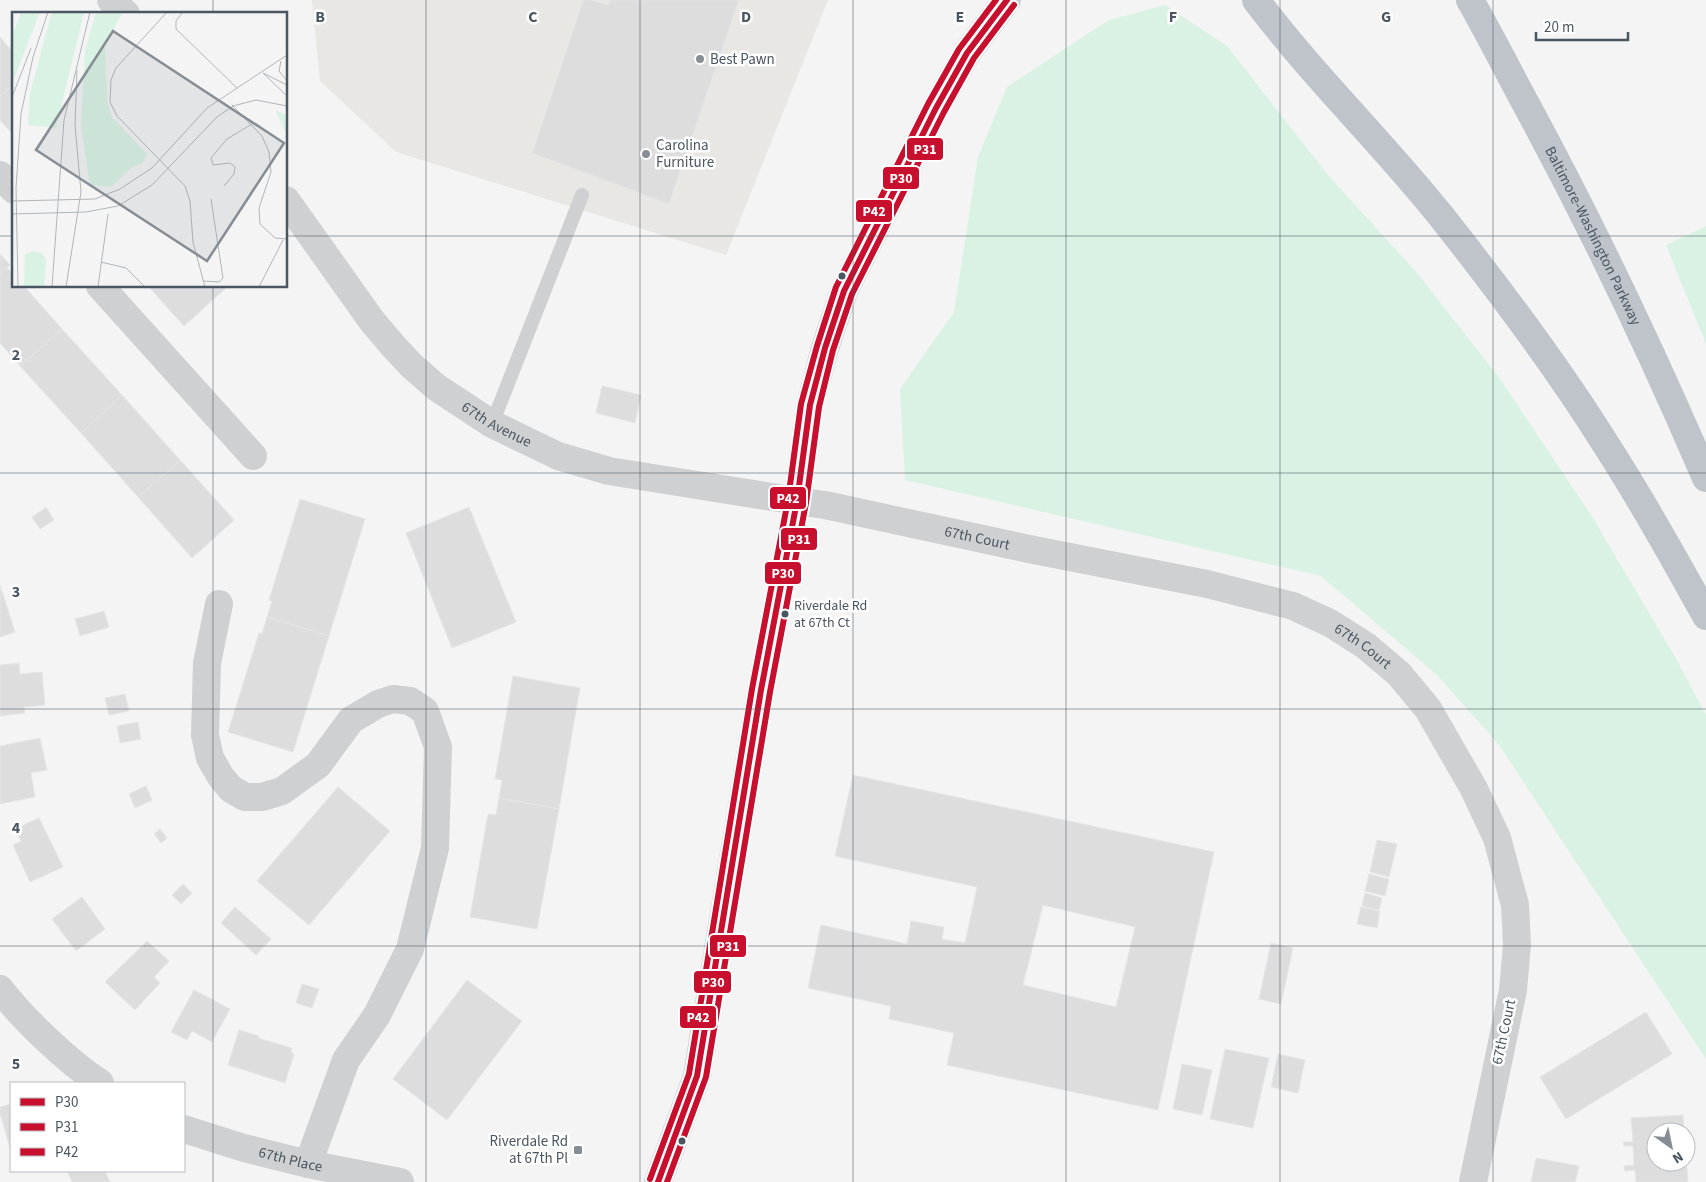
<svg xmlns="http://www.w3.org/2000/svg" width="1706" height="1182" font-family="'Source Sans 3',sans-serif">
<style>
.commercial{fill:#e8e7e3}
.green{fill:#d9f2e3}
.building{fill:#ddddde;stroke:#e5e6e7;fill-rule:evenodd}
.lines{fill:none;stroke-linecap:round;stroke-linejoin:round}
.service{stroke:#ced0d2;stroke-width:14}
.minor{stroke:#ced0d2;stroke-width:28}
.tertiary{stroke:#ced0d2;stroke-width:28}
.primary{stroke:#caced1;stroke-width:28}
.motorway{stroke:#bec4c9;stroke-width:28}
.bus-1-casing{stroke:#fff;stroke-width:10}
.bus-2-casing{stroke:#fff;stroke-width:10}
.bus-3-casing{stroke:#fff;stroke-width:10}
.bus-1{stroke:#c8102e;stroke-width:6}
.bus-2{stroke:#c8102e;stroke-width:6}
.bus-3{stroke:#c8102e;stroke-width:6}
.grid{fill:none;stroke:#4a5661;stroke-width:1;stroke-opacity:0.55}
.poi-dot{fill:#868d94;stroke:#fff;stroke-width:2}
.bus-dot{fill:#4a5661;stroke:#fff;stroke-width:2}
.labels{text-anchor:middle;dominant-baseline:central;stroke-width:5;stroke-linejoin:round;paint-order:stroke}
.bus-label{font-size:14px;fill:#4a5661;stroke:#fff;text-anchor:start}
.poi-label{font-size:15px;fill:#4a5661;stroke:#fff;text-anchor:start}
.street-label{font-size:15px;fill:#4a5661;stroke:#fff}
.inset-road{fill:none;stroke:#b0b5b9;stroke-width:1}
.view{fill:#868d94;fill-opacity:0.15;stroke:#868d94;stroke-width:2.5}
.inset-edge{fill:none;stroke:#4a5661;stroke-width:2.5}
.grid-label{font-size:16px;text-anchor:middle;font-weight:bold;fill:#4a5661;stroke:#fff;stroke-width:5;stroke-linejoin:round;paint-order:stroke}
.line-badge{stroke:#fff;stroke-width:2}
.badge-label{font-size:14px;text-anchor:middle;font-weight:bold;fill:#fff}
</style>
<rect width="100%" height="100%" fill="#f4f4f4"/>
<polygon class="commercial" points="312,0 828,0 726,255 396,152 320,81"/>
<g class="green">
<polygon points="1165,5 1227,46 1328,175 1417,273 1498,376 1591,515 1674,655 1706,715 1706,1059 1499,745 1437,675 1321,576 905,480 900,389 954,312 978,157 1007,87 1109,20"/>
<polygon points="1706,226 1706,344 1666,245"/>
</g>
<g class="building">
<polygon points="583,0 592,0 608,5 610,0 739,0 669,204 532,153"/>
<polygon points="0,37 14,53 14,84 0,97"/>
<polygon points="14,84 14,136 0,120 0,97"/>
<polygon points="0,254 10,265 0,275"/>
<polygon points="7,268 14,275 14,286 24,286 62,329 20,366 0,343 0,275"/>
<polygon points="148,286 224,286 226,288 184,326"/>
<polygon points="62,329 122,395 81,433 20,366"/>
<polygon points="602,386 641,395 635,423 596,413"/>
<polygon points="122,395 180,460 138,497 81,433"/>
<polygon points="180,460 234,520 192,558 138,497"/>
<polygon points="300,499 365,519 329,636 267,617 272,601 269,600"/>
<polygon points="46,507 54,520 40,529 32,517"/>
<polygon points="469,507 516,622 452,648 406,533"/>
<polygon points="0,585 15,632 0,637"/>
<polygon points="104,611 109,627 80,636 75,619"/>
<polygon points="267,617 329,636 293,752 228,732 259,633 262,634"/>
<polygon points="19,663 20,674 42,672 45,705 24,707 25,713 0,716 0,665"/>
<polygon points="513,676 580,688 559,809 499,798 502,780 495,779"/>
<polygon points="125,694 129,711 109,715 105,698"/>
<polygon points="138,722 141,739 120,743 117,726"/>
<polygon points="40,738 47,770 31,773 35,797 0,804 0,746"/>
<path d="M 853,775 L 1214,852 L 1158,1110 L 947,1065 L 954,1033 L 889,1019 L 891,1006 L 808,988 L 821,925 L 907,944 L 911,921 L 944,927 L 942,939 L 965,943 L 977,887 L 835,856 ZM 1043,905 L 1135,927 L 1116,1007 L 1023,985 Z"/>
<polygon points="146,786 152,800 135,808 129,794"/>
<polygon points="338,787 390,831 309,925 257,881"/>
<polygon points="499,798 559,809 537,929 470,917 488,814 496,815"/>
<polygon points="39,818 63,867 30,882 13,845 21,841 15,829"/>
<polygon points="160,829 167,838 161,843 154,834"/>
<polygon points="1377,840 1397,844 1389,877 1370,872"/>
<polygon points="1369,874 1389,879 1385,896 1365,891"/>
<polygon points="183,884 192,893 181,904 172,895"/>
<polygon points="1365,893 1382,898 1379,910 1362,906"/>
<polygon points="82,897 105,929 76,951 52,919"/>
<polygon points="235,907 271,939 256,955 221,923"/>
<polygon points="1361,907 1380,911 1377,928 1357,924"/>
<polygon points="147,941 169,961 154,977 160,983 135,1010 105,982"/>
<polygon points="1271,943 1293,948 1281,1004 1259,999"/>
<polygon points="467,980 522,1021 447,1120 393,1079"/>
<polygon points="302,984 319,989 312,1008 296,1003"/>
<polygon points="194,990 230,1009 212,1042 192,1031 187,1040 171,1032"/>
<polygon points="1646,1012 1672,1054 1566,1119 1540,1077"/>
<polygon points="239,1030 259,1036 258,1038 292,1048 291,1052 294,1054 285,1083 228,1065"/>
<polygon points="1225,1049 1269,1058 1253,1128 1210,1119"/>
<polygon points="1278,1054 1305,1060 1298,1093 1271,1087"/>
<polygon points="1182,1064 1212,1070 1202,1115 1173,1109"/>
<polygon points="11,1104 11,1152 0,1113 0,1107"/>
<polygon points="1683,1115 1684,1132 1656,1132 1656,1162 1686,1162 1686,1158 1688,1182 1636,1182 1635,1170 1625,1171 1624,1166 1634,1165 1633,1146 1624,1146 1623,1142 1633,1142 1631,1118"/>
<polygon points="1536,1158 1579,1166 1575,1182 1531,1182"/>
<polygon points="75,1171 105,1171 110,1182 72,1182 68,1173"/>
</g>
<g class="lines">
<polyline class="service" points="492,424 582,195"/>
<g class="minor">
<polyline points="0,175 14,190"/>
<polyline points="100,286 253,456"/>
<path id="s1" d="M 797,501 L 825,505 L 1029,549 L 1207,584 L 1293,606 L 1330,623 L 1366,646 L 1399,674 L 1428,709 L 1474,789 L 1497,838 L 1515,905 L 1517,945 L 1513,990 L 1473,1182"/>
<polyline points="219,604 207,663 205,735 210,758 221,777 231,789 245,797 262,797 282,791 318,765 351,720 378,704 393,699 410,701 425,711 438,747 435,848 410,949 377,1015 346,1060 308,1164"/>
<path d="M 0,989 C 24,1020 67,1061 100,1083"/>
<path id="s2" d="M 184,1129 L 244,1148 L 308,1164 L 400,1182"/>
</g>
<g class="tertiary">
<polyline points="111,0 126,14"/>
<path id="s3" d="M 286,200 L 372,321 L 395,348 L 412,366 L 436,387 L 492,424 L 558,456 L 609,471 L 797,501"/>
</g>
<polyline class="primary" points="658,1182 697,1076 761,690 797,501 810,405 825,348 844,291 936,108 967,53 1007,0"/>
<g class="motorway">
<path d="M 1256,0 C 1313,76 1382,142 1441,216 C 1498,288 1554,362 1603,440 C 1640,497 1673,556 1706,616"/>
<path id="s4" d="M 1470,0 C 1490,35 1508,71 1527,106 C 1593,228 1652,352 1706,478"/>
</g>
<defs>
<polyline id="bus-1" points="658,1182 697,1076 761,690 797,501 810,405 825,348 844,291 936,108 967,53 1007,0"/>
<polyline id="bus-2" points="667,1182 706,1077 770,692 806,503 819,407 833,350 852,294 944,112 974,58 1014,5"/>
<polyline id="bus-3" points="650,1179 689,1074 752,689 788,500 801,404 817,346 836,287 928,104 959,49 996,0"/>
</defs>
<use href="#bus-1" class="bus-1-casing"/>
<use href="#bus-2" class="bus-2-casing"/>
<use href="#bus-3" class="bus-3-casing"/>
<use href="#bus-1" class="bus-1"/>
<use href="#bus-2" class="bus-2"/>
<use href="#bus-3" class="bus-3"/>
</g>
<path class="grid" d="M 213,0 L 213,14M 426,0 L 426,1182M 640,0 L 640,1182M 853,0 L 853,1182M 1066,0 L 1066,1182M 1280,0 L 1280,1182M 1493,0 L 1493,1182M 0,236 L 14,236M 286,236 L 1706,236M 213,286 L 213,1182M 0,473 L 1706,473M 0,709 L 1706,709M 0,946 L 1706,946"/>
<g class="poi-dot">
<circle cx="700" cy="59" r="5"/>
<circle cx="646" cy="154" r="5"/>
<rect x="573" y="1145" width="10" height="10" rx="2.5"/>
</g>
<g class="bus-dot">
<circle cx="842" cy="276" r="4.5"/>
<circle cx="785" cy="614" r="4.5"/>
<circle cx="682" cy="1141" r="4.5"/>
</g>
<g class="labels">
<g class="bus-label">
<text x="794" y="606">Riverdale Rd<tspan x="794" dy="17">at 67th Ct</tspan></text>
</g>
<g class="poi-label">
<text x="710" y="59">Best Pawn</text>
<text x="656" y="145">Carolina<tspan x="656" dy="17">Furniture</tspan></text>
<text x="568" y="1141" text-anchor="end">Riverdale Rd<tspan x="568" dy="17">at 67th Pl</tspan></text>
</g>
<g class="street-label">
<text stroke="none"><textPath href="#s4" startOffset="266">Baltimore-Washington Parkway</textPath></text>
<text stroke="none"><textPath href="#s3" startOffset="312">67th Avenue</textPath></text>
<text stroke="none"><textPath href="#s1" startOffset="184">67th Court</textPath></text>
<text stroke="none"><textPath href="#s1" startOffset="588">67th Court</textPath></text>
<text transform="translate(1504 1032) rotate(-78)">67th Court</text>
<text stroke="none"><textPath href="#s2" startOffset="111">67th Place</textPath></text>
</g>
</g>
<g transform="translate(12 12)">
<rect width="275" height="275" fill="#f4f4f4"/>
<path d="M 9,0 L 28,0 L 0,72 L 0,25 ZM 40,0 L 72,0 L 44,116 L 16,113 L 18,81 ZM 84,0 L 111,0 L 93,32 L 95,88 L 100,105 L 135,142 L 130,151 L 119,156 L 99,175 L 78,173 L 69,114 L 73,39 ZM 263,98 L 275,103 L 275,123 L 274,121 ZM 21,239 L 29,241 L 34,247 L 32,275 L 12,275 L 13,243 Z" fill="#d9f2e3"/>
<path class="inset-road" d="M 155,0 L 104,56 L 99,68 L 98,90 L 105,104 L 173,174 L 178,189 L 181,230 L 193,275M 171,0 L 164,9 L 164,17 L 225,76M 269,49 L 267,59 L 275,69M 251,61 L 275,84M 251,61 L 275,73M 0,85 L 19,36M 220,93 L 250,124 L 257,140 L 259,160 L 247,196 L 248,212 L 263,226 L 275,227M 212,174 L 222,162 L 223,155 L 218,151 L 201,153 L 199,146 L 215,127 L 240,112M 0,189 L 83,187 L 108,177 L 140,156 L 195,96 L 275,43M 0,202 L 74,200 L 106,194 L 140,173 L 205,105 L 221,94 L 244,88 L 275,94M 89,250 L 114,256 L 133,275M 191,269 L 207,270 L 211,266 L 199,187M 6,275 L 4,176 L 9,102 L 21,45 L 36,0M 40,275 L 52,108 L 78,0M 54,275 L 69,180 L 63,113 L 65,58M 86,275 L 96,202M 247,275 L 271,228"/>
<path class="view" d="M 101,19 L 272,131 L 195,249 L 24,138 Z"/>
<rect width="275" height="275" class="inset-edge"/>
</g>
<g class="grid-label">
<text x="320" y="22">B</text>
<text x="533" y="22">C</text>
<text x="746" y="22">D</text>
<text x="960" y="22">E</text>
<text x="1173" y="22">F</text>
<text x="1386" y="22">G</text>
<text x="16" y="360">2</text>
<text x="16" y="597">3</text>
<text x="16" y="833">4</text>
<text x="16" y="1069">5</text>
</g>
<g class="line-badge">
<rect x="906" y="137" width="38" height="24" rx="5" fill="#c8102e"/>
<rect x="882" y="166" width="38" height="24" rx="5" fill="#c8102e"/>
<rect x="855" y="199" width="38" height="24" rx="5" fill="#c8102e"/>
<rect x="769" y="486" width="38" height="24" rx="5" fill="#c8102e"/>
<rect x="780" y="527" width="38" height="24" rx="5" fill="#c8102e"/>
<rect x="764" y="561" width="38" height="24" rx="5" fill="#c8102e"/>
<rect x="709" y="934" width="38" height="24" rx="5" fill="#c8102e"/>
<rect x="693" y="970" width="39" height="24" rx="5" fill="#c8102e"/>
<rect x="679" y="1005" width="38" height="24" rx="5" fill="#c8102e"/>
</g>
<g class="badge-label">
<text x="925" y="154">P31</text>
<text x="901" y="183">P30</text>
<text x="874" y="216">P42</text>
<text x="788" y="503">P42</text>
<text x="799" y="544">P31</text>
<text x="783" y="578">P30</text>
<text x="728" y="951">P31</text>
<text x="713" y="987">P30</text>
<text x="698" y="1022">P42</text>
</g>
<rect x="10" y="1082" width="175" height="90" fill="#ffffff" stroke="#b7bbc0"/>
<rect x="20" y="1098" width="25" height="8" fill="#c8102e" stroke="#b7bbc0"/>
<text x="55" y="1107" font-size="15" fill="#4a5661">P30</text>
<rect x="20" y="1123" width="25" height="8" fill="#c8102e" stroke="#b7bbc0"/>
<text x="55" y="1132" font-size="15" fill="#4a5661">P31</text>
<rect x="20" y="1148" width="25" height="8" fill="#c8102e" stroke="#b7bbc0"/>
<text x="55" y="1157" font-size="15" fill="#4a5661">P42</text>
<g transform="translate(1671 1147) rotate(147)"><circle r="24" fill="#ffffff" stroke="#b7bbc0"/>
<path d="M0-4L9 19L0 12L-9 19Z" fill="#868d94"/>
<text y="-8" font-size="14" font-weight="bold" text-anchor="middle" fill="#4a5661">N</text>
</g>
<path d="M1536 32v8h92v-8" fill="none" stroke="#4a5661" stroke-width="2.5"/>
<text x="1544" y="32" font-size="15" fill="#4a5661" stroke="#ffffff" stroke-width="4" paint-order="stroke">20 m</text>
</svg>
